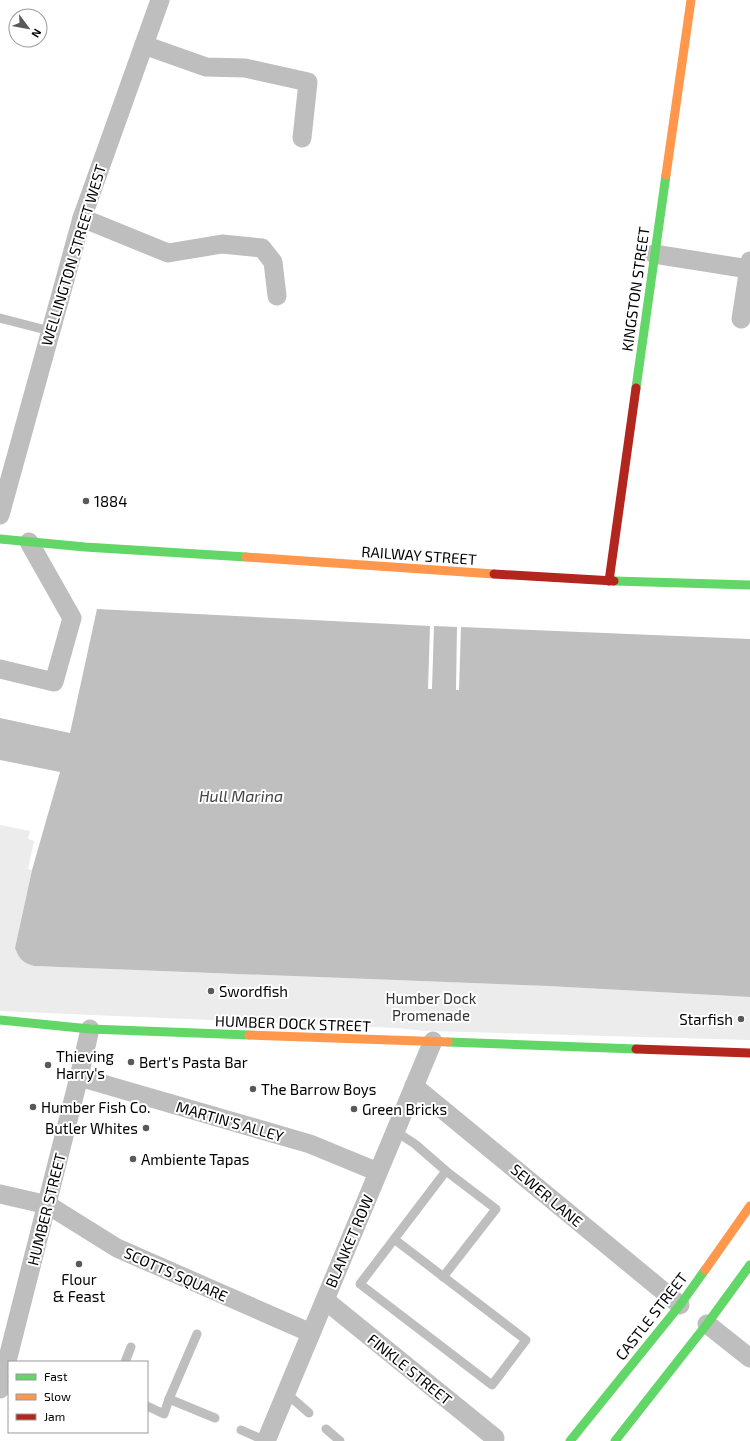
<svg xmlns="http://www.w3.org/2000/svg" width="750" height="1441" font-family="'Exo 2',sans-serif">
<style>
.green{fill:#ececec}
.water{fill:#bfbfbf}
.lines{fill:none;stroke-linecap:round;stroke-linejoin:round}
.lane{stroke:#bebebe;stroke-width:9}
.street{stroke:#bebebe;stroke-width:19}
.fast{stroke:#63d668;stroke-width:9}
.slow{stroke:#ff974d;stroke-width:9}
.jam{stroke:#b3261e;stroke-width:9}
.poi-dot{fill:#595959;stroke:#fff;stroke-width:1.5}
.labels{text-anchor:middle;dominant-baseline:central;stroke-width:4;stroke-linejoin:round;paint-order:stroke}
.street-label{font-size:15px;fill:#000;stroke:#fff}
.poi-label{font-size:15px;fill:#000;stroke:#fff;text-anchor:start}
.park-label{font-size:15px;fill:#333;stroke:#fff}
.water-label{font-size:16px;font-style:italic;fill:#444;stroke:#fff}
</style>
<rect width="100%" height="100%" fill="#fff"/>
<path class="green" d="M 0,825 L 30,831 L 28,839 L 34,841 L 28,869 L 32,870 L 15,948 C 19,959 23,963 34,966 L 548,986 L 750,997 L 750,1040 L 427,1031 L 397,1028 L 0,1011 Z"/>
<path class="water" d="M 97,609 L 430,626 L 428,689 L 432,689 L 434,626 L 457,627 L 456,690 L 459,690 L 461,627 L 750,639 L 750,997 L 548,986 L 34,966 C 23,963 19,959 15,948 L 32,870 L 60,772 L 0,760 L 0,718 L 70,733 Z"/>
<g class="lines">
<g class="lane">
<polyline points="0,318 50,331"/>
<polyline points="395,1131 415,1144 446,1171 496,1209 443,1277"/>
<polyline points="394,1239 526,1340 492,1385 360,1284 446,1171"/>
<polyline points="197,1334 169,1399 215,1418"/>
<polyline points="125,1362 131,1347"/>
<polyline points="286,1393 309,1413"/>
<polyline points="147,1406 164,1414 169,1399"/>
<polyline points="326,1429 340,1441"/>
<polyline points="241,1430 266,1441"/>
</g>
<g class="street">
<polyline points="144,45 206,67 245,68 308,82 302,138"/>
<polyline points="82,218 168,253 222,244 262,248 273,262 277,296"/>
<polyline points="654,254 749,269"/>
<polyline points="741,319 750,261"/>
<polyline points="0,515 82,218 160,0"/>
<polyline points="0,669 54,682 72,618 29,542"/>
<polyline points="79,1077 310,1144 378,1172"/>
<polyline points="414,1086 680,1305"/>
<polyline points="0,1194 48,1205 117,1248 311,1333"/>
<polyline points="325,1300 495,1438"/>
<polyline points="707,1324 750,1358"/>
<polyline points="0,1389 79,1077 90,1029"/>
<polyline points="266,1441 433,1041"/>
</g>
<g class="fast">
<polyline points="636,388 666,175"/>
<polyline points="0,539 85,547 246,557"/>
<polyline points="614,581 750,585"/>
<polyline points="0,1020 90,1029 249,1035"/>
<polyline points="448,1042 636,1049"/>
<polyline points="570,1441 680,1305 705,1270"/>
<polyline points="615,1441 707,1324 750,1265"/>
</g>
<g class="slow">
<polyline points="666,175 691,0"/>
<polyline points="246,557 494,574"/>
<polyline points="249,1035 448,1042"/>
<polyline points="705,1270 750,1206"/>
</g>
<g class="jam">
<polyline points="494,574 614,581"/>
<polyline points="609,581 636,388"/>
<polyline points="636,1049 750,1053"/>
</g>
</g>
<g class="poi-dot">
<circle cx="86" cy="501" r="4"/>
<circle cx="211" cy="991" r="4"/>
<circle cx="741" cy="1019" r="4"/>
<circle cx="131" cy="1062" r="4"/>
<circle cx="48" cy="1065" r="4"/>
<circle cx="253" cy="1089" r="4"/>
<circle cx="33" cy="1107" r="4"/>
<circle cx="354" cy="1109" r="4"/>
<circle cx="146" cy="1128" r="4"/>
<circle cx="133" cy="1159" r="4"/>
<circle cx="79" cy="1264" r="4"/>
</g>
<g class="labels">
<g class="street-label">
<text transform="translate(73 255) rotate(-73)">WELLINGTON STREET WEST</text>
<text transform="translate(635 289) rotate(-82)">KINGSTON STREET</text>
<text transform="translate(419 555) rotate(4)">RAILWAY STREET</text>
<text transform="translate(293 1023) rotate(2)">HUMBER DOCK STREET</text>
<text transform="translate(230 1121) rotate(16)">MARTIN'S ALLEY</text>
<text transform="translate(547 1195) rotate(40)">SEWER LANE</text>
<text transform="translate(46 1209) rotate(-76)">HUMBER STREET</text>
<text transform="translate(349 1241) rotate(-67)">BLANKET ROW</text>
<text transform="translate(176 1274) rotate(24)">SCOTTS SQUARE</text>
<text transform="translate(651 1316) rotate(-52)">CASTLE STREET</text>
<text transform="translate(410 1369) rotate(39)">FINKLE STREET</text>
</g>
<g class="poi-label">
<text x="94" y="501">1884</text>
<text x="219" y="991">Swordfish</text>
<text x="733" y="1019" text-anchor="end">Starfish</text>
<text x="56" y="1056">Thieving<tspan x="56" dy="17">Harry's</tspan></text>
<text x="139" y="1062">Bert's Pasta Bar</text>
<text x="261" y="1089">The Barrow Boys</text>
<text x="41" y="1107">Humber Fish Co.</text>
<text x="362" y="1109">Green Bricks</text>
<text x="138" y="1128" text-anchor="end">Butler Whites</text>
<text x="141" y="1159">Ambiente Tapas</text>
<text x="79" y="1279" text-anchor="middle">Flour<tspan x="79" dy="17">&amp; Feast</tspan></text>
</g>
<g class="park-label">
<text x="431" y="998">Humber Dock<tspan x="431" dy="17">Promenade</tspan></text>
</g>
<g class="water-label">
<text x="241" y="795">Hull Marina</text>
</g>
</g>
<rect x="8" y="1361" width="140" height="72" fill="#ffffff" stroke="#999999"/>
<rect x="16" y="1374" width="20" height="6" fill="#63d668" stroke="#999999"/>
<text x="44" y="1381" font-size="12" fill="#000000">Fast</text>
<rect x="16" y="1394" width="20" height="6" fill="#ff974d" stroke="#999999"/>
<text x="44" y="1401" font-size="12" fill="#000000">Slow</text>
<rect x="16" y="1414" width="20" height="6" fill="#b3261e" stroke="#999999"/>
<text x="44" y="1421" font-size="12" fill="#000000">Jam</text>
<g transform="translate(28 28) rotate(122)"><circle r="19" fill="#ffffff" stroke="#999999"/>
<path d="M0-3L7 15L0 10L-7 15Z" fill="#595959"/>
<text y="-6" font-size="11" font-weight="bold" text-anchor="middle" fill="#000000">N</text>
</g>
</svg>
